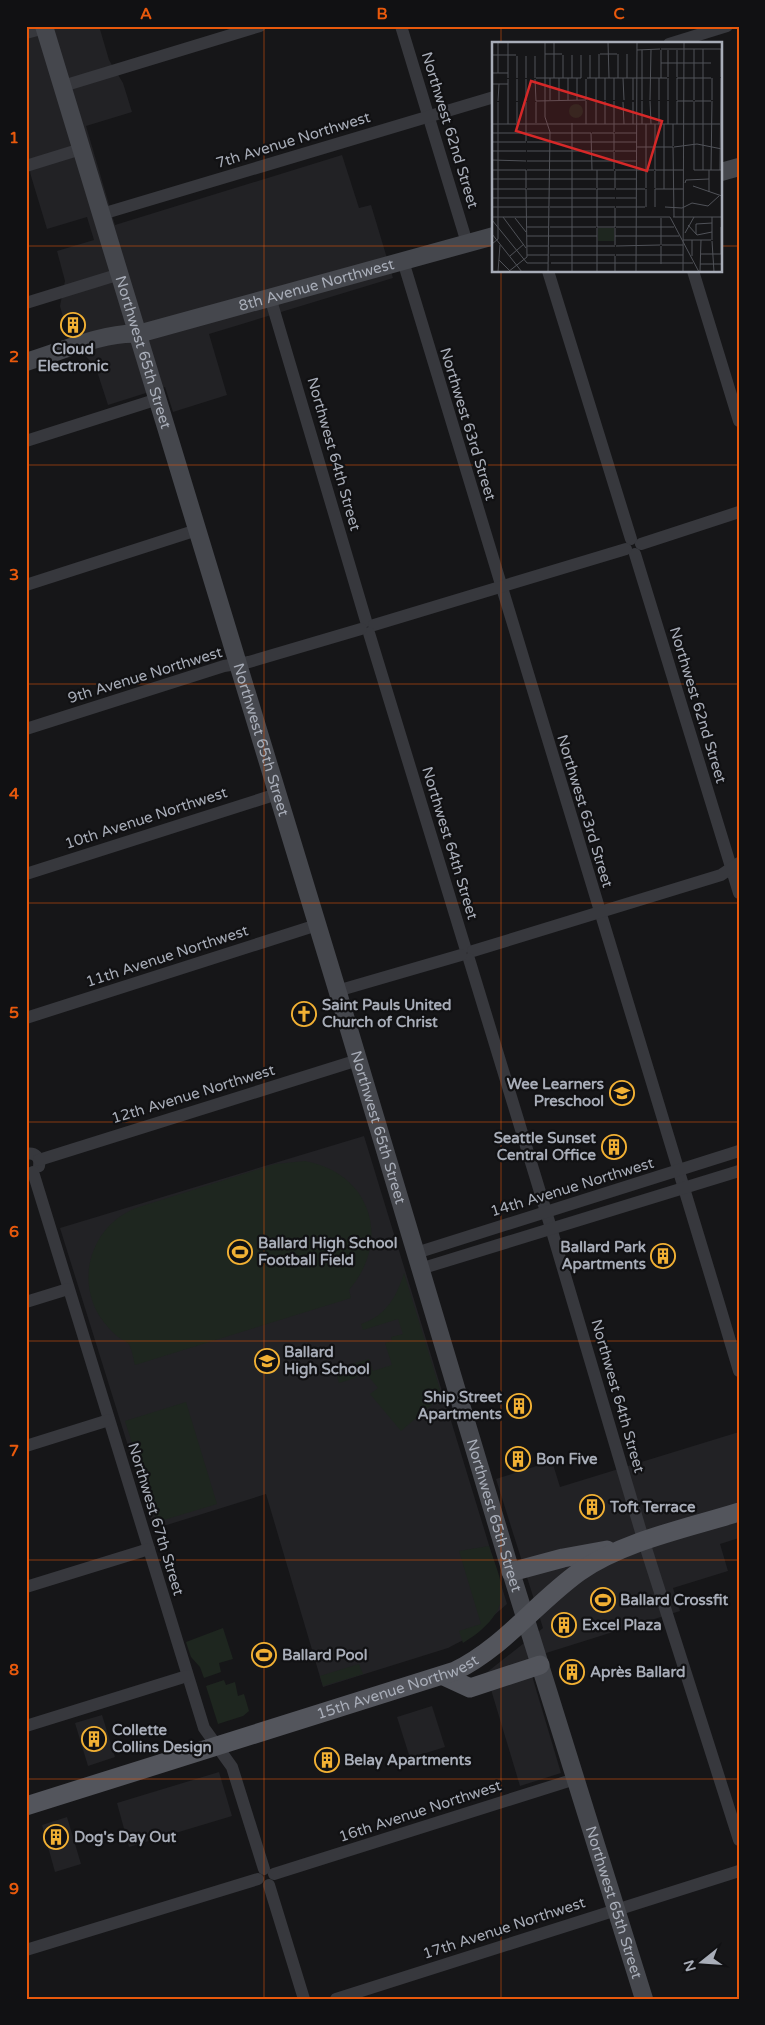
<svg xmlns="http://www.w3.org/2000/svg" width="765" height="2025" font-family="'Varela Round',sans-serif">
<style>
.built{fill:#222225}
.green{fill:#1e261f}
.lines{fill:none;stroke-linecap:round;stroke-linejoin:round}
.street{stroke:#37383d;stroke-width:12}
.secondary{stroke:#45474d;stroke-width:18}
.primary{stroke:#53555c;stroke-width:19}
.grid{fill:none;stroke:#e8590c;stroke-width:1;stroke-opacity:0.55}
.labels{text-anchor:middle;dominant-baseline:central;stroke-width:4.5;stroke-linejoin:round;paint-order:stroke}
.street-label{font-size:15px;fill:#a8adb8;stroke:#111113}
.poi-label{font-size:15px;font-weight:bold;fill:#a8adb8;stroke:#111113;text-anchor:start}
.inset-road{fill:none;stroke:#505258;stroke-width:1}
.view{fill:#d62828;fill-opacity:0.15;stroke:#d62828;stroke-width:2.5}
.inset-edge{fill:none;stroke:#a8adb8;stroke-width:2.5}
.neatline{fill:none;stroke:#e8590c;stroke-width:2}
.grid-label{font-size:16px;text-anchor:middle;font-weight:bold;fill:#e8590c}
</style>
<rect width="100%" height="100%" fill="#161618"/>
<g class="built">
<polygon points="26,26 99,26 109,60 123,83 132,112 86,126 115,225 342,155 359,208 371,205 393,278 209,334 227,395 173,412 165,387 108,405 96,368 68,335 60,306 65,281 57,251 94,240 87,217 47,229 31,176 26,151"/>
<polygon points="364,1136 507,1604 469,1637 448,1648 323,1687 266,1494 154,1529 60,1228"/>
<polygon points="739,1432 739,1538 720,1544 728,1571 673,1588 680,1611 527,1659 561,1773 520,1786 486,1673 543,1628 496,1479 552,1461 560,1487"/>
<polygon points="432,1706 445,1747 410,1758 397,1717"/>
<polygon points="102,1715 115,1757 88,1766 75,1723"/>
<polygon points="219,1772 232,1816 129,1847 117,1803"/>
<polygon points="67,1817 81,1864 55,1872 42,1825"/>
</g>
<g class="green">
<path d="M 305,1161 C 371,1173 392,1240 349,1290 L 351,1298 L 135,1365 C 133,1359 132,1347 128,1343 C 125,1341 121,1339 118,1337 C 111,1331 105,1324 100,1317 C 74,1276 94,1222 139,1207 L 275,1164 Z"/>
<path d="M 404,1273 L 442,1396 L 401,1431 L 370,1394 L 378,1388 L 364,1371 L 355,1378 L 339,1383 L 335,1369 L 369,1359 L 373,1371 L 392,1365 L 385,1343 L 392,1341 L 391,1337 L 403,1334 L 398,1319 L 363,1330 L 361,1324 C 386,1316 397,1296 404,1273 Z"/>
<polygon points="186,1402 217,1504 157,1522 125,1421"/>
<path d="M 489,1546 C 493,1559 502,1579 502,1592 C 502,1615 481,1632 463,1643 L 459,1631 L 481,1624 L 459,1551 Z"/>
<polygon points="223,1628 233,1659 219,1663 221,1672 204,1678 200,1667 191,1657 186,1642"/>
<polygon points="359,1664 363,1674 323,1686 320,1676"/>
<polygon points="224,1680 226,1685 235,1682 238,1696 244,1694 249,1711 243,1716 218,1724 206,1686"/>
</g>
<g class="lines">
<g class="street">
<polyline points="401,26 467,243"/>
<polyline points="26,33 45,28"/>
<polyline points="669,44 727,26"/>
<polyline points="63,86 260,26"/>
<polyline points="26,166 81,149"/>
<polyline points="102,214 494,97"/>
<path d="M 403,261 C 512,631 629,1000 739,1371"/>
<polyline points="548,271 631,539"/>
<polyline points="693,271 739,421"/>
<polyline points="270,297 366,621"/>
<polyline points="26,303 120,274"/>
<polyline points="26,441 158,399"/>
<polyline points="641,544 739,512"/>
<polyline points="635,554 739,893"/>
<polyline points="26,585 197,530"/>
<polyline points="374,625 626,549"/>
<polyline points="369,633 465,947"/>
<polyline points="26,729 224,666 249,662 361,629"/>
<polyline points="26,874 277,794"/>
<polyline points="473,951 721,875 739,863"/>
<polyline points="469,959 551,1228 644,1542 739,1840"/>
<polyline points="337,991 461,955"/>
<polyline points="26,1018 317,925"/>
<path d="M 26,1154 C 35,1152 41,1158 39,1166"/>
<polyline points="39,1160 358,1060"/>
<polyline points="33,1172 204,1728 232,1767 264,1869"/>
<polyline points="416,1253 739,1151"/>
<polyline points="420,1269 739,1171"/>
<polyline points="26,1302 68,1289"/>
<polyline points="26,1446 109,1420"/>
<polyline points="26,1587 149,1549"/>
<polyline points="26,1726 187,1676"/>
<polyline points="274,1874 575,1779"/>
<polyline points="269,1885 304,1999"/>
<polyline points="26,1950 258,1879"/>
<polyline points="336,1999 739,1871"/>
</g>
<g class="secondary">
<path id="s1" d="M 44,26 L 339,996 L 511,1572 L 644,1999"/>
<polyline points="721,172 739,167"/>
<path id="s2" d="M 26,362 C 60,352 103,332 138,334 L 494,236"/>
</g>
<g class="primary">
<polyline points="511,1572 563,1558 607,1550"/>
<polyline points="444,1676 470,1688 540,1665"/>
<path id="s3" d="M 26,1806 L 455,1671 C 504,1647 536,1603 579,1572 C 623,1541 688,1528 739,1512"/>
</g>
</g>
<path class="grid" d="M 264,26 L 264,1999M 501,26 L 501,44M 26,246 L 494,246M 721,246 L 739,246M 501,271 L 501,1999M 26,465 L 739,465M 26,684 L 739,684M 26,903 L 739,903M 26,1122 L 739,1122M 26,1341 L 739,1341M 26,1560 L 739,1560M 26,1779 L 739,1779"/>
<defs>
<symbol id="building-ring" viewBox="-11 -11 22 22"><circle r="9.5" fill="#111113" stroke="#f2b134" stroke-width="1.5"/><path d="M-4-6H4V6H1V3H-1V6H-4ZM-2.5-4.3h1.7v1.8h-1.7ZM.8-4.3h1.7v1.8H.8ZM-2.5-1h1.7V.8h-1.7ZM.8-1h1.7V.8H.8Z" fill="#f2b134"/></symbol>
<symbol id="church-ring" viewBox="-11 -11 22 22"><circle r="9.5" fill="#111113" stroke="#f2b134" stroke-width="1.5"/><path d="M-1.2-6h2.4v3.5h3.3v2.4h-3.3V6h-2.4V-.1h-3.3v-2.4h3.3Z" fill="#f2b134"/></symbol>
<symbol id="school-ring" viewBox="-11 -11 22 22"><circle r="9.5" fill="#111113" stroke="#f2b134" stroke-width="1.5"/><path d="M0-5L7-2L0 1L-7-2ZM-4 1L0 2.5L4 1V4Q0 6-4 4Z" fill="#f2b134"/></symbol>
<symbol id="stadium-ring" viewBox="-11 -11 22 22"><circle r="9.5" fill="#111113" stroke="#f2b134" stroke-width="1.5"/><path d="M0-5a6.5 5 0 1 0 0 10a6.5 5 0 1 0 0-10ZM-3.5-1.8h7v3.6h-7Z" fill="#f2b134"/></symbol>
</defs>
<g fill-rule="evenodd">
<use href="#building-ring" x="59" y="311" width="28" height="28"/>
<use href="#church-ring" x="290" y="1000" width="28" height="28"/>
<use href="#school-ring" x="608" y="1079" width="28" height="28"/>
<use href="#building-ring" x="600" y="1133" width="28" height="28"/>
<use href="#stadium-ring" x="226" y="1238" width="28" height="28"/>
<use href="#building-ring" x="649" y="1242" width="28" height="28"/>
<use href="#school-ring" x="253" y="1347" width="28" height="28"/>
<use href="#building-ring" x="505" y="1392" width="28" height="28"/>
<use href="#building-ring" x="504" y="1445" width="28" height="28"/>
<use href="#building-ring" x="578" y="1493" width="28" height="28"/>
<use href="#stadium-ring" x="589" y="1586" width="28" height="28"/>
<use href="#building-ring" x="550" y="1611" width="28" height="28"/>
<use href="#stadium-ring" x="250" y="1641" width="28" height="28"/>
<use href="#building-ring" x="558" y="1658" width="28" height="28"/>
<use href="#building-ring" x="80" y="1725" width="28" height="28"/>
<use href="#building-ring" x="313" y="1746" width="28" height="28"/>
<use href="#building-ring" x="42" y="1823" width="28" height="28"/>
</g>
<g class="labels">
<g class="street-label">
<text transform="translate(450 130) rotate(73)">Northwest 62nd Street</text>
<text transform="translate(293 140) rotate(-17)">7th Avenue Northwest</text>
<text stroke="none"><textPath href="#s2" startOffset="301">8th Avenue Northwest</textPath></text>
<text stroke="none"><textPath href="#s1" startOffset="341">Northwest 65th Street</textPath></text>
<text transform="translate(468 424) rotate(73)">Northwest 63rd Street</text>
<text transform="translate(334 454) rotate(74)">Northwest 64th Street</text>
<text transform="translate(145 675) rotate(-17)">9th Avenue Northwest</text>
<text transform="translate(698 705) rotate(73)">Northwest 62nd Street</text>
<text stroke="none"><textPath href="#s1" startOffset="746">Northwest 65th Street</textPath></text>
<text transform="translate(585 811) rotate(73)">Northwest 63rd Street</text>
<text transform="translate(146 818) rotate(-18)">10th Avenue Northwest</text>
<text transform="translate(450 843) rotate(73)">Northwest 64th Street</text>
<text transform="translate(167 956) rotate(-18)">11th Avenue Northwest</text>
<text transform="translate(193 1094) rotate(-17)">12th Avenue Northwest</text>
<text stroke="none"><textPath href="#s1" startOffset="1151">Northwest 65th Street</textPath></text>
<text transform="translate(572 1187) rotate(-17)">14th Avenue Northwest</text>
<text transform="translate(618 1396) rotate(74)">Northwest 64th Street</text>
<text stroke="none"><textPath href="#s1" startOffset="1556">Northwest 65th Street</textPath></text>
<text transform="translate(156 1519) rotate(73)">Northwest 67th Street</text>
<text stroke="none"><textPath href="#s3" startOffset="390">15th Avenue Northwest</textPath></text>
<text transform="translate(420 1811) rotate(-18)">16th Avenue Northwest</text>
<text stroke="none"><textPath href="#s1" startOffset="1961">Northwest 65th Street</textPath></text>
<text transform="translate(504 1928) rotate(-18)">17th Avenue Northwest</text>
</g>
<g class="poi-label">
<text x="73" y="349" text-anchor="middle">Cloud<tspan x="73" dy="17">Electronic</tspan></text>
<text x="322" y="1005">Saint Pauls United<tspan x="322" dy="17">Church of Christ</tspan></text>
<text x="604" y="1084" text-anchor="end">Wee Learners<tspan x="604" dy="17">Preschool</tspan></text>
<text x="596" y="1138" text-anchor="end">Seattle Sunset<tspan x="596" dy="17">Central Office</tspan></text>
<text x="258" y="1243">Ballard High School<tspan x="258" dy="17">Football Field</tspan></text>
<text x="646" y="1247" text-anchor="end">Ballard Park<tspan x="646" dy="17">Apartments</tspan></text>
<text x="284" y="1352">Ballard<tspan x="284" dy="17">High School</tspan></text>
<text x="502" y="1397" text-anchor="end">Ship Street<tspan x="502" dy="17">Apartments</tspan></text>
<text x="536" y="1459">Bon Five</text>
<text x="610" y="1507">Toft Terrace</text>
<text x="620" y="1600">Ballard Crossfit</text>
<text x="582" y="1625">Excel Plaza</text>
<text x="282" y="1655">Ballard Pool</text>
<text x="590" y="1672">Après Ballard</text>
<text x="112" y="1730">Collette<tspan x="112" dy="17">Collins Design</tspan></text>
<text x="344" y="1760">Belay Apartments</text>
<text x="74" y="1837">Dog's Day Out</text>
</g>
</g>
<g transform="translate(492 42)">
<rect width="230" height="230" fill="#161618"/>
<path d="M77 69a7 7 0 1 1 14 0a7 7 0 1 1-14 0ZM 106,186 L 122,186 L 122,199 L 106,199 Z" fill="#1e261f"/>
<path class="inset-road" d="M 6,0 L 6,31M 16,0 L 16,36M 53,0 L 53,75 L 58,90 L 56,230M 62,0 L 62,36M 116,0 L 117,36M 169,7 L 230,7M 145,8 L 168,7M 169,8 L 169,36M 53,12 L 70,12M 107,12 L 107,36M 108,12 L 125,12M 126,12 L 126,36M 135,12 L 135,36M 0,13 L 24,13M 71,13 L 71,36M 89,13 L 89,36M 98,13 L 98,36M 25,14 L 25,36M 34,14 L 34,36M 43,14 L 43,36M 169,21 L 219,21M 0,31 L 16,31M 176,35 L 176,8M 185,35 L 185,8M 229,35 L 229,7M 44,36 L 89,36M 58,36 L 58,58M 67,36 L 67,58M 76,36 L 76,58M 80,36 L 80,13M 95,36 L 175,36M 113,36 L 113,58M 122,36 L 122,58M 131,36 L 132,58M 141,36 L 141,58M 185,36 L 219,36M 25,37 L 25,59M 34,37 L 34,59M 43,37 L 44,59M 94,37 L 94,58M 0,42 L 16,42M 85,58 L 85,36M 104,58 L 104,36M 150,58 L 150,8M 158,58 L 159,8M 167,58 L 167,36M 176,58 L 176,36M 185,58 L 185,36M 202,58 L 202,7M 220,58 L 220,36M 6,59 L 7,42M 44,59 L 94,58M 94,59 L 94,82M 104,59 L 104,82M 113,59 L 113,82M 150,59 L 150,82M 158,59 L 159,82M 167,59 L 167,82M 176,59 L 176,82M 185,59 L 185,82M 185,59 L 201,59M 202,59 L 202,128 L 230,128M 203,59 L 219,59M 25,60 L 25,81M 34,60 L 34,99M 44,60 L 44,81M 131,60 L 132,82M 141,60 L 141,82M 0,82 L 230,82M 16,82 L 16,37M 122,90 L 122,59M 0,91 L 99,91M 99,91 L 100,128M 100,91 L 122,91M 123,91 L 145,91M 0,100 L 34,100M 35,100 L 145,100M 181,104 L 181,82M 145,105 L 181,105M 181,105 L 182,175M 182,105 L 205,102 L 230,107M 0,109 L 34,109M 35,109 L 122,109M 122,109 L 122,91M 123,109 L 144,109M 122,110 L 122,127M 0,118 L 34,119M 35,119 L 144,119M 0,128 L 34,128M 34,128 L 34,146M 35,128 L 122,128M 123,128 L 162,128M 163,128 L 163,82M 163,128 L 191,128M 211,128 L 211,7M 217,128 L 217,150M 219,128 L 220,59M 228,128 L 229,36M 123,129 L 123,146M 0,137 L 144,137M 193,141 L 194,138 L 217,137M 201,144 L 230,154M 105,146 L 105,128M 154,146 L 154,82M 163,146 L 163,129M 0,147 L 34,147M 35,147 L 104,147M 105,147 L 123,147M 124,147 L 153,147M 163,147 L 191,147M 172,147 L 172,82M 0,156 L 123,156M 124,156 L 144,156M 0,165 L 57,165M 58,165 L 123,165M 124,165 L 153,165M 154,165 L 154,147M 163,165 L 163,147M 173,165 L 190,166 L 200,161 L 216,164 L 227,154M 0,175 L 178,175 L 207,230M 11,175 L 34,206M 181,175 L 230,175M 23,176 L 34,190M 169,176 L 169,203M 0,178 L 35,221M 196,183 L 205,193 L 220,190M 35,185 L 57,185M 58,185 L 104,185M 105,185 L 105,147M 105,185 L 123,185M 123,185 L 123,166M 124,185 L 182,185M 105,186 L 105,230M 193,191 L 202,175M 0,192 L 30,230M 204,192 L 204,182 L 220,181M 35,194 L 105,194M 123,194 L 187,194M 191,198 L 219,198M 200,198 L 200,214M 220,198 L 220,175M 220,199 L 222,230M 0,202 L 6,197 L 6,60M 123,203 L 123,186M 170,203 L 191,203M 35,204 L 56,204M 58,204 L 123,204M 124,204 L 168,203M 169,204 L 169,222M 209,212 L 229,212M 229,212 L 229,185M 35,213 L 56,213M 58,213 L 123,213M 124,213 L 191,213M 18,214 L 32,202M 123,214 L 123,230M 7,218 L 18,229M 35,221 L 56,221M 59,221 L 201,221M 208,222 L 230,222M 208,229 L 209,198M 6,230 L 8,203M 16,230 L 35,215 L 34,147M 35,230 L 56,230M 59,230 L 80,230M 80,230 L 80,81M 144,230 L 145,0M 191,230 L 192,0"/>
<path class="view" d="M 39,39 L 170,79 L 155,129 L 24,89 Z"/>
<rect width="230" height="230" class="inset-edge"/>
</g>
<rect width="765" height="2025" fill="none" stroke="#111113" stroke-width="55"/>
<g transform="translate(702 1962) rotate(253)" stroke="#111113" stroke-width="4" paint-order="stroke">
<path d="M0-4L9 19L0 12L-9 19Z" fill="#a8adb8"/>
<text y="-8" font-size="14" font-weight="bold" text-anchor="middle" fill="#a8adb8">N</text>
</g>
<rect x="28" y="28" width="710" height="1970" class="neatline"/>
<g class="grid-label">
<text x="146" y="19">A</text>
<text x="382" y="19">B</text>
<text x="619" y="19">C</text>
<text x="14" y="143">1</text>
<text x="14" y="362">2</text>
<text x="14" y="580">3</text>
<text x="14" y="799">4</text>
<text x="14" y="1018">5</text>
<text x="14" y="1237">6</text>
<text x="14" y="1456">7</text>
<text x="14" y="1675">8</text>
<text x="14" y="1894">9</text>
</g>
</svg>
